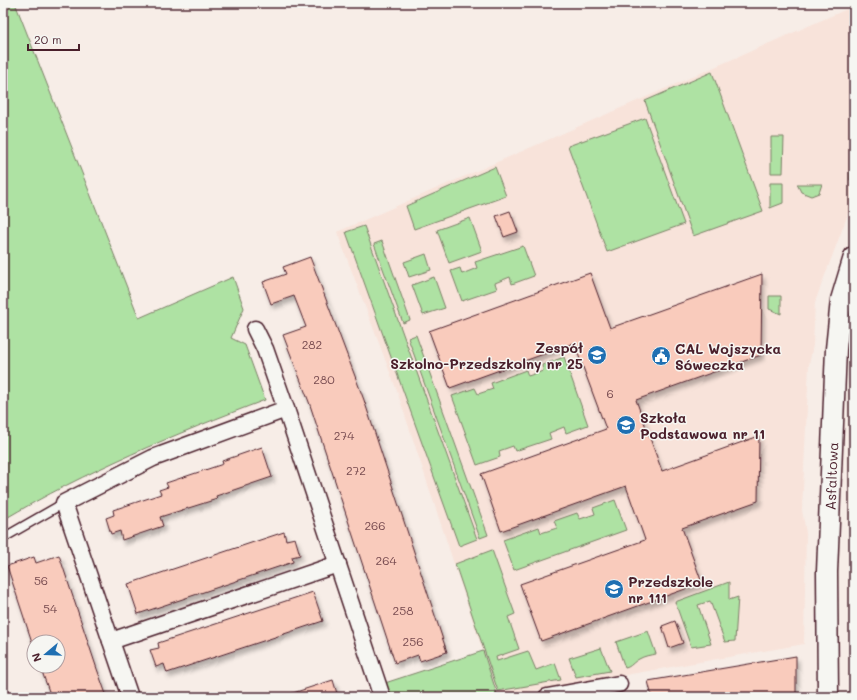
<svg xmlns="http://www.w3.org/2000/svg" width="857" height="700" font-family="Mali,sans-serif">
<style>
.built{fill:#f8e3da}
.green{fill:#aee2a3;stroke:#7c8067}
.building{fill:#f9cbbc;stroke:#4a1f2b;filter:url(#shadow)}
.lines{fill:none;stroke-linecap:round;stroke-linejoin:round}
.service-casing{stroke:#4a1f2b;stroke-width:11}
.minor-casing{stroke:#4a1f2b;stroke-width:19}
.tertiary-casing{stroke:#4a1f2b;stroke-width:23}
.service{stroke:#f6f6f2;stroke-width:8}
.minor{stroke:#f6f6f2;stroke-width:16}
.tertiary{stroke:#f6f6f2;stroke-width:20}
.labels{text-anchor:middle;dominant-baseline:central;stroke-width:3;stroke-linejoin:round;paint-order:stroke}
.number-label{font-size:12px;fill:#764a4f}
.poi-label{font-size:14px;font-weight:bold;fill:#4a1f2b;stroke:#f6f6f2;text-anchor:start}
.street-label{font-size:14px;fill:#4a1f2b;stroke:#f6f6f2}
</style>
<defs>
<filter id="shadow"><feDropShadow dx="2.5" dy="4.5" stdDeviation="2" flood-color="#0004"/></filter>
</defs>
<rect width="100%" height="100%" fill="#f7ede7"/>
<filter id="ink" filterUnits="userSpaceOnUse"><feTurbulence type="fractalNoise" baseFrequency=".025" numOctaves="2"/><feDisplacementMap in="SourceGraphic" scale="8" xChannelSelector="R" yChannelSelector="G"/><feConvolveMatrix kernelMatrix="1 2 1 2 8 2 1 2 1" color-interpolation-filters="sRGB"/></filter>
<g filter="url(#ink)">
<polygon class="built" points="854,6 854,192 848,214 815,302 813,345 809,365 802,510 806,533 804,644 498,697 397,391 337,232"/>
<g class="green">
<path d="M 3,3 L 15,3 L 139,318 L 233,277 L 244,308 L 231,338 L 245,345 L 265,400 C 175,434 86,471 3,520 Z"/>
<polygon points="854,34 854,181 850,180 852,38"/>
<polygon points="712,72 763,211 693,236 645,101"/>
<polygon points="645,118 684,224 607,252 568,146"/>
<polygon points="771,137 784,137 783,173 771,173"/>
<polygon points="495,167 506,196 414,229 406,206"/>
<polygon points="770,183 783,183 783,203 770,208"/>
<polygon points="797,184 822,184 819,193 811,196 801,192"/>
<polygon points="470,218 482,251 449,263 437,230"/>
<polygon points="364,226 477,539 459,546 346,232"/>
<polygon points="382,241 410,320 403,323 374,244"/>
<polygon points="523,246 534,276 512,284 510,277 495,283 497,289 462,301 451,271 460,268 462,274 477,268 475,262"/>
<polygon points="426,254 431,270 409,277 404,262"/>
<polygon points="434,277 445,308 423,315 412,285"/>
<polygon points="769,296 781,296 781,314 769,309"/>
<polygon points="416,335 488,535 480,538 408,338"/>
<polygon points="564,357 588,425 566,433 564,427 549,433 551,439 515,451 513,446 499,451 500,457 477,465 452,396 475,388 478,394 493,389 491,383 526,370 528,376 543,371 542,365"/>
<polygon points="615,500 626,530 514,570 503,540 539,527 541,533 557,528 554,521 577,513 580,519 595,514 593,508"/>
<polygon points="492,550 515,614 508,617 519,649 496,657 497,661 528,651 536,670 555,663 561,680 498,691 455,564"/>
<polygon points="729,582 729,600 738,597 735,641 725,642 710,601 698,605 711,644 691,647 675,602"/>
<path d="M 648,631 L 656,654 C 650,655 644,656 639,659 C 633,662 631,667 625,668 L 616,642 Z"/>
<polygon points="601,648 610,671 576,677 569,658"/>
<polygon points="483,651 498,697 390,697 385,683"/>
</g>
<g class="building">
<polygon points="510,211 518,232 504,237 496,216"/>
<polygon points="310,257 364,400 447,652 420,661 418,655 395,663 309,402 283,335 306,327 294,296 271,304 263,282 286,274 283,267"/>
<polygon points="590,273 610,328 762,274 761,355 636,400 662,471 759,436 758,501 682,528 702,583 541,641 520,584 645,540 626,486 501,531 481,474 606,429 574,343 450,388 429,331"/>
<polygon points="262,447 272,477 216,496 217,499 160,517 163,526 122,540 120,531 111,534 106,518 114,515 113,510 161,494 159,490 168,487 166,483 223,464 222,461"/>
<polygon points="284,532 286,540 295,538 300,555 292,557 293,562 138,614 128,584"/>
<polygon points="59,555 97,669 107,697 51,697 40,666 58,666 58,642 34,642 34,647 32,642 7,566 34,557 36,563"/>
<polygon points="313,592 323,621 167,673 164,664 156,667 150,650 159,648 158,643"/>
<polygon points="675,621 683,643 669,648 662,626"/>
<polygon points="796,656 796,697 652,697 648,681"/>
<polygon points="333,680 338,697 290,697 290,694"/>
</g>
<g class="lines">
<defs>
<polyline id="service" points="3,538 64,503"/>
<g id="minor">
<polyline points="255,329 265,349 286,409 382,697"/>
<polyline points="111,641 338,564"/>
<polyline points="130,697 64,503 153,458 286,409"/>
<polyline points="547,697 619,684"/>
</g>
<g id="tertiary">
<path id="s1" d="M 828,697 L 827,572 L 836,349 L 841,300 L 854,257"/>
</g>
</defs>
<use href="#service" class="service-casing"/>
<use href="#minor" class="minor-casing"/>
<use href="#tertiary" class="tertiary-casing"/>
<use href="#service" class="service"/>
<use href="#minor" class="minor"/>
<use href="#tertiary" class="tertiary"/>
</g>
</g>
<defs>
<symbol id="school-disc" viewBox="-11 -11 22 22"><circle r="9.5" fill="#1f6fb2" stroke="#f6f6f2"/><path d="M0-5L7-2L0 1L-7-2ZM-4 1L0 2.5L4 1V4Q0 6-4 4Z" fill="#fff"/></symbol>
<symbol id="civic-disc" viewBox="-11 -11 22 22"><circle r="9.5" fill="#1f6fb2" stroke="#f6f6f2"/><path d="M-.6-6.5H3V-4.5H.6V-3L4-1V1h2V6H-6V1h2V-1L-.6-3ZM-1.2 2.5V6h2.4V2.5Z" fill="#fff"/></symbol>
</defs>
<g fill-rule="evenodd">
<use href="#school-disc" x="586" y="344" width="22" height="22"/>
<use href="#civic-disc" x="650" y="345" width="22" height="22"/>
<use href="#school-disc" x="615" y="414" width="22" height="22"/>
<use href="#school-disc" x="603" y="578" width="22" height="22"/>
</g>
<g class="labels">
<g class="number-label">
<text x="312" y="344">282</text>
<text x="324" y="379">280</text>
<text x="610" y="393">6</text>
<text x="344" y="435">274</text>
<text x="356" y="470">272</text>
<text x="375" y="525">266</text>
<text x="386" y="560">264</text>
<text x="41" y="580">56</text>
<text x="50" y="608">54</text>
<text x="403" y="610">258</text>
<text x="413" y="641">256</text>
</g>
<g class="poi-label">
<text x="583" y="347" text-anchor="end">Zespół<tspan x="583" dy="16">Szkolno-Przedszkolny nr 25</tspan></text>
<text x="675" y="348">CAL Wojszycka<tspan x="675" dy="16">Sóweczka</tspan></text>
<text x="640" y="417">Szkoła<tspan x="640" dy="16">Podstawowa nr 11</tspan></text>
<text x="628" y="581">Przedszkole<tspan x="628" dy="16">nr 111</tspan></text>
</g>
<g class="street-label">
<text stroke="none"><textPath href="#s1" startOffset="221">Asfaltowa</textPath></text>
</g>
</g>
<rect width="857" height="700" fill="none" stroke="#f6f6f2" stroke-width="16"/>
<rect x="8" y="8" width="841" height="684" fill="none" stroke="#4a1f2b" stroke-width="1.5" filter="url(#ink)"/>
<g transform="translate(46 654) rotate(251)"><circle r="19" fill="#f6f6f2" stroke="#b1a0a2"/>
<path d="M0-3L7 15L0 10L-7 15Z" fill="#1f6fb2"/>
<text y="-6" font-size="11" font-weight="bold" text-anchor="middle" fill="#4a1f2b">N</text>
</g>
<path d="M28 44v6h51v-6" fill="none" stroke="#4a1f2b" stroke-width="2"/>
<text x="34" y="44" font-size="12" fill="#4a1f2b" stroke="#f6f6f2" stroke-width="3" paint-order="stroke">20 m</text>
</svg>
